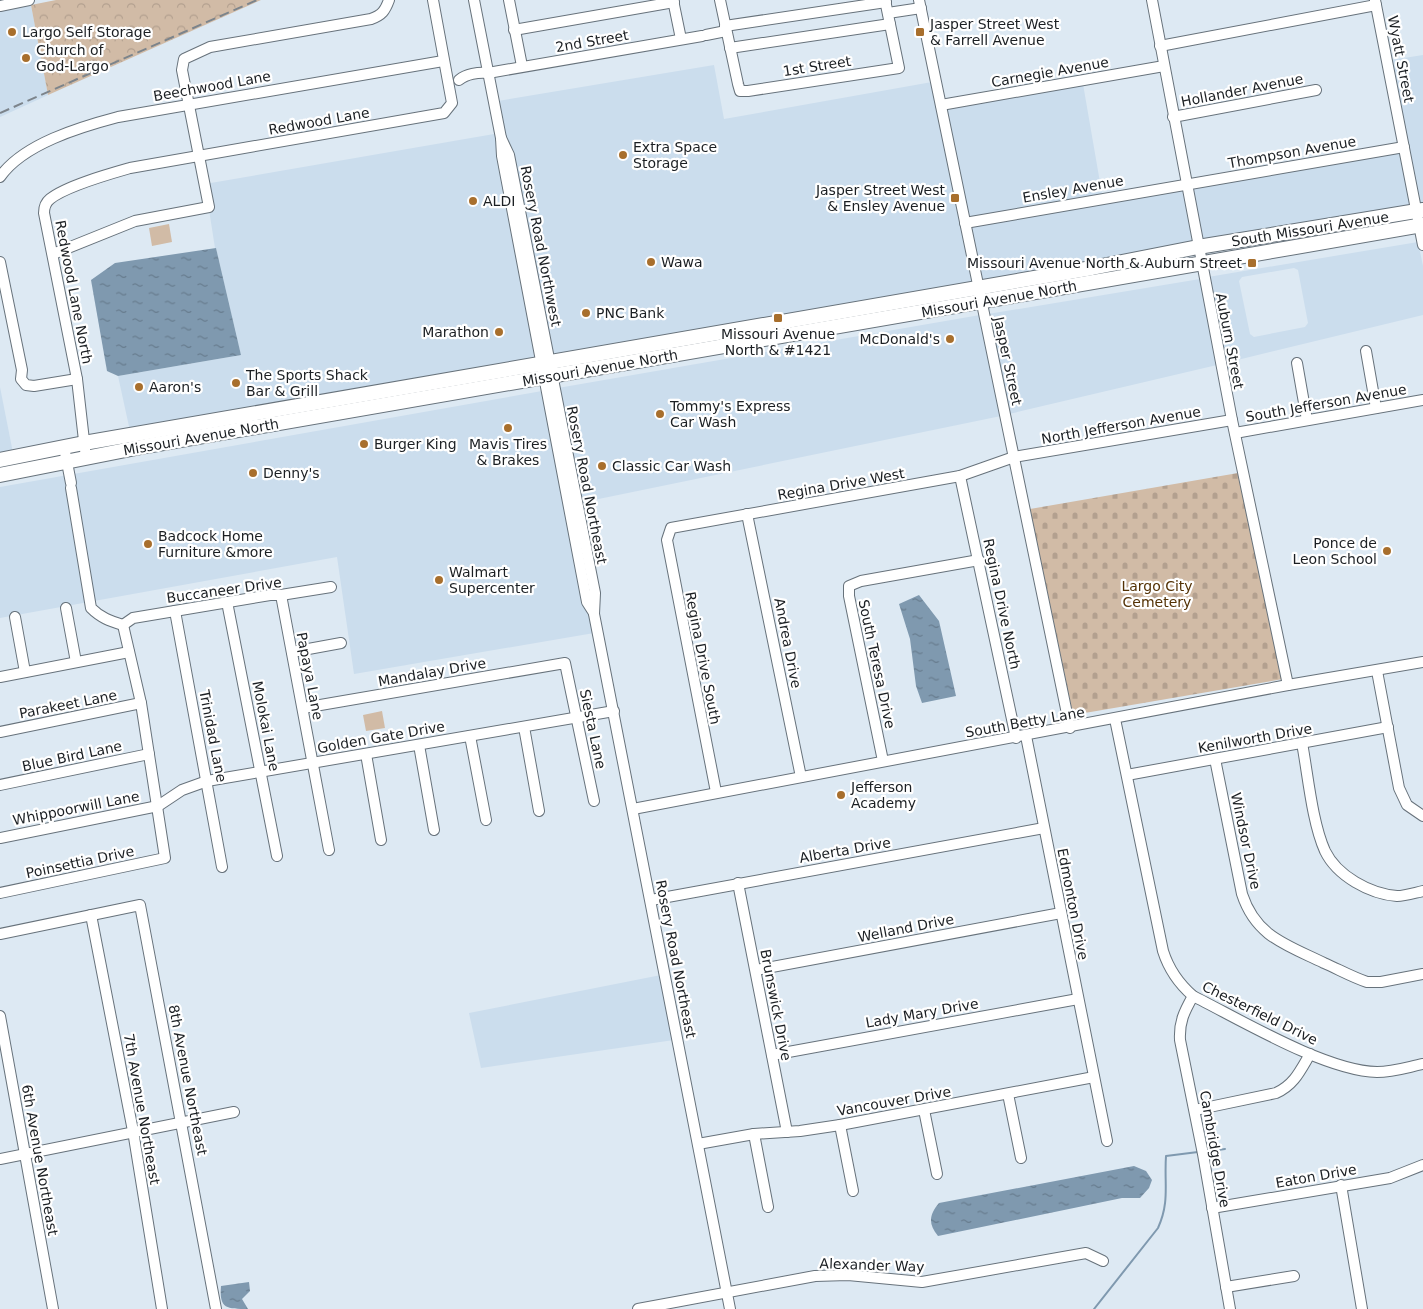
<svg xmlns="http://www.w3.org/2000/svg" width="1423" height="1309" font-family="'DejaVu Sans',sans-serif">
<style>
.built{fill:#cbdded;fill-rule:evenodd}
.forest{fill:url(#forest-crowns)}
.cemetery{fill:url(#cemetery-stones)}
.pitch{fill:#d1bba6}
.water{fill:url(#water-ripples)}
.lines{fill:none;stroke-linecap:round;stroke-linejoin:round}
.stream{stroke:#7f99af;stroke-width:2}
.minor-casing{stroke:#67727b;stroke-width:12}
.major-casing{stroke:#67727b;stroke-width:16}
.minor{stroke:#fff;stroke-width:10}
.major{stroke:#fff;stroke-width:14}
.rail{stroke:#7c848b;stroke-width:2;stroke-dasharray:10 5;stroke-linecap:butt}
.poi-dot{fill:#a86f2d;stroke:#fff;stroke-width:2}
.labels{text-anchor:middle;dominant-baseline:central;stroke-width:4.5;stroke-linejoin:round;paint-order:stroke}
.poi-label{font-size:14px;fill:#1b1f23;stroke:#fff;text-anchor:start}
.street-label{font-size:14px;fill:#1b1f23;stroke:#fff}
.park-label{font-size:14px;fill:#533104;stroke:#fff}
</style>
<defs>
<pattern id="forest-crowns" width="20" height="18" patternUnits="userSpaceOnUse" patternTransform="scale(1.25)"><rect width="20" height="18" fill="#d1bba6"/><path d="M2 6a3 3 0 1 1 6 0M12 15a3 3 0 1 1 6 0" fill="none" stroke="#b3a08f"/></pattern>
<pattern id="cemetery-stones" width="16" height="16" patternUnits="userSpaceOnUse" patternTransform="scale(1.25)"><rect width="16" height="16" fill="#d1bba6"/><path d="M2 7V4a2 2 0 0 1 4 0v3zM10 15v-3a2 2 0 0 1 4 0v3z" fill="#b3a08f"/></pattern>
<pattern id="water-ripples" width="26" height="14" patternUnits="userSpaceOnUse" patternTransform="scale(1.25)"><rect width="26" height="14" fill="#7f99af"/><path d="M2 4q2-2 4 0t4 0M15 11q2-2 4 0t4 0" fill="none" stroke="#677c8e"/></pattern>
</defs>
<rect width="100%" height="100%" fill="#dde9f3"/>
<g class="built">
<polygon points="31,5 48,95 0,117 0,10"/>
<polygon points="1423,55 1423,203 1420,204 1391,60"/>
<polygon points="714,65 724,119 932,82 974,284 552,357 527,222 498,101"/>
<polygon points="1083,84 1102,194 968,218 946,110"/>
<polygon points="490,102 497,135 500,175 537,360 130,431 118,376 241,355 216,248 215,248 205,184 494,134"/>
<polygon points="1401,151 1412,205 1201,243 1190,187"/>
<polygon points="1182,188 1193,244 983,282 970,226"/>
<path d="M 1418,242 L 1423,266 L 1423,315 L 1225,363 L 1208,277 ZM 1294,268 L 1298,270 L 1308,323 L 1305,327 L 1254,337 L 1250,334 L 1239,281 L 1242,277 Z"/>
<polygon points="1200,279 1217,365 1009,414 988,314"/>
<polygon points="980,315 1001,416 584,502 593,564 558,388"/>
<polygon points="0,387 13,453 0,456"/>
<polygon points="542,391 583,603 590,615 594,633 354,674 337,557 0,618 0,487"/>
<polygon points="661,975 674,1040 481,1068 469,1013"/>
</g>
<polygon class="forest" points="56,0 261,0 48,95 31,5"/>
<polygon class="cemetery" points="1238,473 1283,679 1073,715 1030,509"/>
<g class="pitch">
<polygon points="169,224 172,242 152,246 149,228"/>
<polygon points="382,711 385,728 366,731 363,715"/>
</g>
<g class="water">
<polygon points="216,248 241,355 118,376 107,371 91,280 115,263"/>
<polygon points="919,595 939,621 956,696 922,703 916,686 910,639 899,604"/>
<path d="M 1134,1166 L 1146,1171 L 1152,1180 L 1149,1188 L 1140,1198 L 1122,1198 L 938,1236 C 928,1224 929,1215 939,1203 Z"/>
<path d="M 249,1282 L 250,1291 L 242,1299 L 248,1309 C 227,1309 219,1309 221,1286 Z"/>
</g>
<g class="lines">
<g class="stream">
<polyline points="1211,1151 1225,1149"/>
<path d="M 1094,1309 L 1158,1228 C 1170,1202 1164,1183 1166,1156 L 1198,1152"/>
</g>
<defs>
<g id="minor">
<polyline points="474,0 501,138 502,156 587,602 594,613"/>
<polyline points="509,0 522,66"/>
<polyline points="673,0 681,39"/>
<polyline points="720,0 738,84 740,91 748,91 899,68 885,0"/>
<polyline points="919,0 1070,728"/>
<polyline points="1152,0 1232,420 1288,685"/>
<polyline points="1375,0 1423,245"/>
<polyline points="0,6 29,0"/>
<polyline points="888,13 921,8"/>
<polyline points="725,26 886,2"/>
<polyline points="514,30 674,2"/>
<polyline points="706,35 726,31"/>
<polyline points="1160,46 1376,5"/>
<polyline points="730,48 890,24"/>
<path d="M 459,80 C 466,74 478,72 488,73 L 702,36"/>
<polyline points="941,105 1164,66"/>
<polyline points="1173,117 1316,90"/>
<polyline points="501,138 509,155 595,593 594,614 730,1309"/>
<path d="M 0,177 C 23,144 80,127 118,117 L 443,61"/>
<polyline points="965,223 1404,147"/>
<path d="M 53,254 L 135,221 L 209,207 L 182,70 L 184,59 L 210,47 L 371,19 C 382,15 385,11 389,0"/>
<polyline points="0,262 22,370 21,379 26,385 34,386 77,379"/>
<polyline points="1366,351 1376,408"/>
<polyline points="1297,363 1307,420"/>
<polyline points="1235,433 1423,400"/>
<polyline points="64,447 71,483"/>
<path d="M 86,458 L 77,379 L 44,213 C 44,208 45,203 50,199 C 66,186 109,174 130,168 L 444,113 L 452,103 L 433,0"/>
<polyline points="960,476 1016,738"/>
<path d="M 71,488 L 91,608 C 101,618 110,621 123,625"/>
<polyline points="747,514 801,777"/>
<polyline points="281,595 329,850"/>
<polyline points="227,602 277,856"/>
<polyline points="66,608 76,662"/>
<polyline points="175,611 222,867"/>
<polyline points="15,617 25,672"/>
<polyline points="123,625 133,618 270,595 281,595 331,587"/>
<polyline points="292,652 341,643"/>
<polyline points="1377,671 1399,788 1407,805 1423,816"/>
<polyline points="0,677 129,652"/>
<polyline points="303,708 565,663 594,801"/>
<path d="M 1115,719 L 1163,951 C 1169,970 1178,983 1193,996 C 1241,1020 1326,1071 1377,1072 C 1393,1072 1408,1067 1423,1064"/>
<polyline points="524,727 539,811"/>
<polyline points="0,732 141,703"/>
<polyline points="470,736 486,820"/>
<polyline points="1026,736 1107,1141"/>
<path d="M 1302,743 C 1308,775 1312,822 1325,851 C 1337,876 1370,894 1397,896 C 1405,896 1414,893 1423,891"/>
<polyline points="419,745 434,830"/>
<polyline points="366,754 381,840"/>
<path d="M 1215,759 L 1242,894 C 1256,937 1287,945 1324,963 C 1338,969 1352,977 1367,982 L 1381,982 L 1423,974"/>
<polyline points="883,761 849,596 849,586 861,581 979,560"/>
<polyline points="1127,775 1388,727"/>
<polyline points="0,785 149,754"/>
<polyline points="716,792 667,540 671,528 960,476 1014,457 1232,420"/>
<polyline points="633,809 1288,685 1423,662"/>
<polyline points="0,838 158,806 182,790 207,781 614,711"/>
<polyline points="738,883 787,1132"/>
<polyline points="0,893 165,858 141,703 123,625"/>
<polyline points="651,900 1044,828"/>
<polyline points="91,915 133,1131 162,1309"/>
<polyline points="0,934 140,905 216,1309"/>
<polyline points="756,970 1061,913"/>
<path d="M 1193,996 C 1184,1012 1179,1022 1180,1040 L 1203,1154 L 1230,1309"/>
<polyline points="0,1016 53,1309"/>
<polyline points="772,1055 1078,999"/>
<polyline points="1008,1094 1021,1158"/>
<polyline points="924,1110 937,1174"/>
<path d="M 1195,1110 L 1276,1093 C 1294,1085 1300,1071 1310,1054"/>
<polyline points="840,1125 853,1191"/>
<polyline points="754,1134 768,1207"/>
<polyline points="698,1144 754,1134 800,1131 840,1125 1094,1077"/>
<polyline points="0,1159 234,1112"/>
<polyline points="1341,1185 1362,1309"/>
<polyline points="1212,1208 1390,1178 1423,1165"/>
<polyline points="1226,1287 1294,1276"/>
<polyline points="638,1309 815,1276 848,1275 922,1282 1086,1253 1103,1261"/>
</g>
<g id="major">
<polyline points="0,460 84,443 1092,268 1198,247 1423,210"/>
<polyline points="0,475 146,446 1423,225"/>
</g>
</defs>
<use href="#minor" class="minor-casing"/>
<use href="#major" class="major-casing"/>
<use href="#minor" class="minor"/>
<use href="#major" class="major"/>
<polyline class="rail" points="0,113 257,0"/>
</g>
<g class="poi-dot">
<circle cx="12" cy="32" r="5"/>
<rect x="915" y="27" width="10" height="10" rx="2.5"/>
<circle cx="26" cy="58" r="5"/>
<circle cx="623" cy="155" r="5"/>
<rect x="950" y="193" width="10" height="10" rx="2.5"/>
<circle cx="473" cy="201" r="5"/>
<circle cx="651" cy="262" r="5"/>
<rect x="1247" y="258" width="10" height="10" rx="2.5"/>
<circle cx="586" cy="313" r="5"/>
<rect x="773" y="313" width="10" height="10" rx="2.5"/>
<circle cx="499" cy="332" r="5"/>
<circle cx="950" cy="339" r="5"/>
<circle cx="236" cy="383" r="5"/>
<circle cx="139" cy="387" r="5"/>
<circle cx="660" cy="414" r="5"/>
<circle cx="508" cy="428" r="5"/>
<circle cx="364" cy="444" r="5"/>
<circle cx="602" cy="466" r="5"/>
<circle cx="253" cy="473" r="5"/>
<circle cx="148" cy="544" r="5"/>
<circle cx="1387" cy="551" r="5"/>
<circle cx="439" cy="580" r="5"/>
<circle cx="841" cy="795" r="5"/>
</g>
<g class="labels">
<g class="poi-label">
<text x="930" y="24">Jasper Street West<tspan x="930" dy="16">&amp; Farrell Avenue</tspan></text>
<text x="22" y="32">Largo Self Storage</text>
<text x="36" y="50">Church of<tspan x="36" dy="16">God-Largo</tspan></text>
<text x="633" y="147">Extra Space<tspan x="633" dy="16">Storage</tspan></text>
<text x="945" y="190" text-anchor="end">Jasper Street West<tspan x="945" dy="16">&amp; Ensley Avenue</tspan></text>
<text x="483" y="201">ALDI</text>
<text x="661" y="262">Wawa</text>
<text x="1242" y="263" text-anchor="end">Missouri Avenue North &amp; Auburn Street</text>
<text x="596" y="313">PNC Bank</text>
<text x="489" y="332" text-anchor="end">Marathon</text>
<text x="778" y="334" text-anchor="middle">Missouri Avenue<tspan x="778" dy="16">North &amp; #1421</tspan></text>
<text x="940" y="339" text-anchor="end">McDonald's</text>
<text x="246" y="375">The Sports Shack<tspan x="246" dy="16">Bar &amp; Grill</tspan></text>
<text x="149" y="387">Aaron's</text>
<text x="670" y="406">Tommy's Express<tspan x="670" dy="16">Car Wash</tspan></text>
<text x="374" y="444">Burger King</text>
<text x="508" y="444" text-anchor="middle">Mavis Tires<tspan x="508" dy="16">&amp; Brakes</tspan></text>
<text x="612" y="466">Classic Car Wash</text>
<text x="263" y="473">Denny's</text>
<text x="158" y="536">Badcock Home<tspan x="158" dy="16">Furniture &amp;more</tspan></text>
<text x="1377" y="543" text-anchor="end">Ponce de<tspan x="1377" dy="16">Leon School</tspan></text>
<text x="449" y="572">Walmart<tspan x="449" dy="16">Supercenter</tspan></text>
<text x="851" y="787">Jefferson<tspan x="851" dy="16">Academy</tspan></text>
</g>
<g class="street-label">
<text transform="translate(592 41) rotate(-10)">2nd Street</text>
<text transform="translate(1401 59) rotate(79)">Wyatt Street</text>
<text transform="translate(817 66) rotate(-9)">1st Street</text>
<text transform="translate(1050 72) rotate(-10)">Carnegie Avenue</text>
<text transform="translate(212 86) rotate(-10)">Beechwood Lane</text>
<text transform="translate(1242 90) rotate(-11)">Hollander Avenue</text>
<text transform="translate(319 121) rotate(-10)">Redwood Lane</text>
<text transform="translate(1292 152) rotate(-10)">Thompson Avenue</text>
<text transform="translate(1073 189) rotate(-10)">Ensley Avenue</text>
<text transform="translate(1310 229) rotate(-9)">South Missouri Avenue</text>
<text transform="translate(541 246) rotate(79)">Rosery Road Northwest</text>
<text transform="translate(74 292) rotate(79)">Redwood Lane North</text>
<text transform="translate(999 299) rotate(-10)">Missouri Avenue North</text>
<text transform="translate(1230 341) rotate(79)">Auburn Street</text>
<text transform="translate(1008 361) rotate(78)">Jasper Street</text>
<text transform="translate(600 368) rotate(-10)">Missouri Avenue North</text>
<text transform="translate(1326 403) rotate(-10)">South Jefferson Avenue</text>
<text transform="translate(1121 425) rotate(-10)">North Jefferson Avenue</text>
<text transform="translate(201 437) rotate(-10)">Missouri Avenue North</text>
<text transform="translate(841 484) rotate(-10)">Regina Drive West</text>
<text transform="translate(587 485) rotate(79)">Rosery Road Northeast</text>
<text transform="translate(224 590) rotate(-8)">Buccaneer Drive</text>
<text transform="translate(1002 604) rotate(78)">Regina Drive North</text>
<text transform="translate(788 643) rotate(79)">Andrea Drive</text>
<text transform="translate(703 658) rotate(79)">Regina Drive South</text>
<text transform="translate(877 664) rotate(78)">South Teresa Drive</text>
<text transform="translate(432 672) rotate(-10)">Mandalay Drive</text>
<text transform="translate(310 676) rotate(79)">Papaya Lane</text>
<text transform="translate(68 704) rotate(-11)">Parakeet Lane</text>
<text transform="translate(1025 722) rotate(-10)">South Betty Lane</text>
<text transform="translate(266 726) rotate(79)">Molokai Lane</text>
<text transform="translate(593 729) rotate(78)">Siesta Lane</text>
<text transform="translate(213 736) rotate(79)">Trinidad Lane</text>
<text transform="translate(381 737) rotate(-10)">Golden Gate Drive</text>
<text transform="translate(1255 738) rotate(-10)">Kenilworth Drive</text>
<text transform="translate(72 756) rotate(-12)">Blue Bird Lane</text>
<text transform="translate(76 808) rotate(-11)">Whippoorwill Lane</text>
<text transform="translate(1246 841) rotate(78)">Windsor Drive</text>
<text transform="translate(845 850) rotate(-10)">Alberta Drive</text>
<text transform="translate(80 862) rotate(-12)">Poinsettia Drive</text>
<text transform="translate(1073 904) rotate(79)">Edmonton Drive</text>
<text transform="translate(906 928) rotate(-11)">Welland Drive</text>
<text transform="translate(676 959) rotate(79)">Rosery Road Northeast</text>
<text transform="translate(776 1005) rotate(79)">Brunswick Drive</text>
<text transform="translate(922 1013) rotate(-10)">Lady Mary Drive</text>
<text transform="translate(1260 1013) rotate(26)">Chesterfield Drive</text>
<text transform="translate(188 1080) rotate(79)">8th Avenue Northeast</text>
<text transform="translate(894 1101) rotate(-10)">Vancouver Drive</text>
<text transform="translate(142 1109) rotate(80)">7th Avenue Northeast</text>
<text transform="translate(1215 1149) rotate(80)">Cambridge Drive</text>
<text transform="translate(40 1160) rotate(80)">6th Avenue Northeast</text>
<text transform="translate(1316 1176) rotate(-10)">Eaton Drive</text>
<text transform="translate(872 1265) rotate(2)">Alexander Way</text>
</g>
<g class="park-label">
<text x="1157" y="586">Largo City<tspan x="1157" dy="16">Cemetery</tspan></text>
</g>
</g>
</svg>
